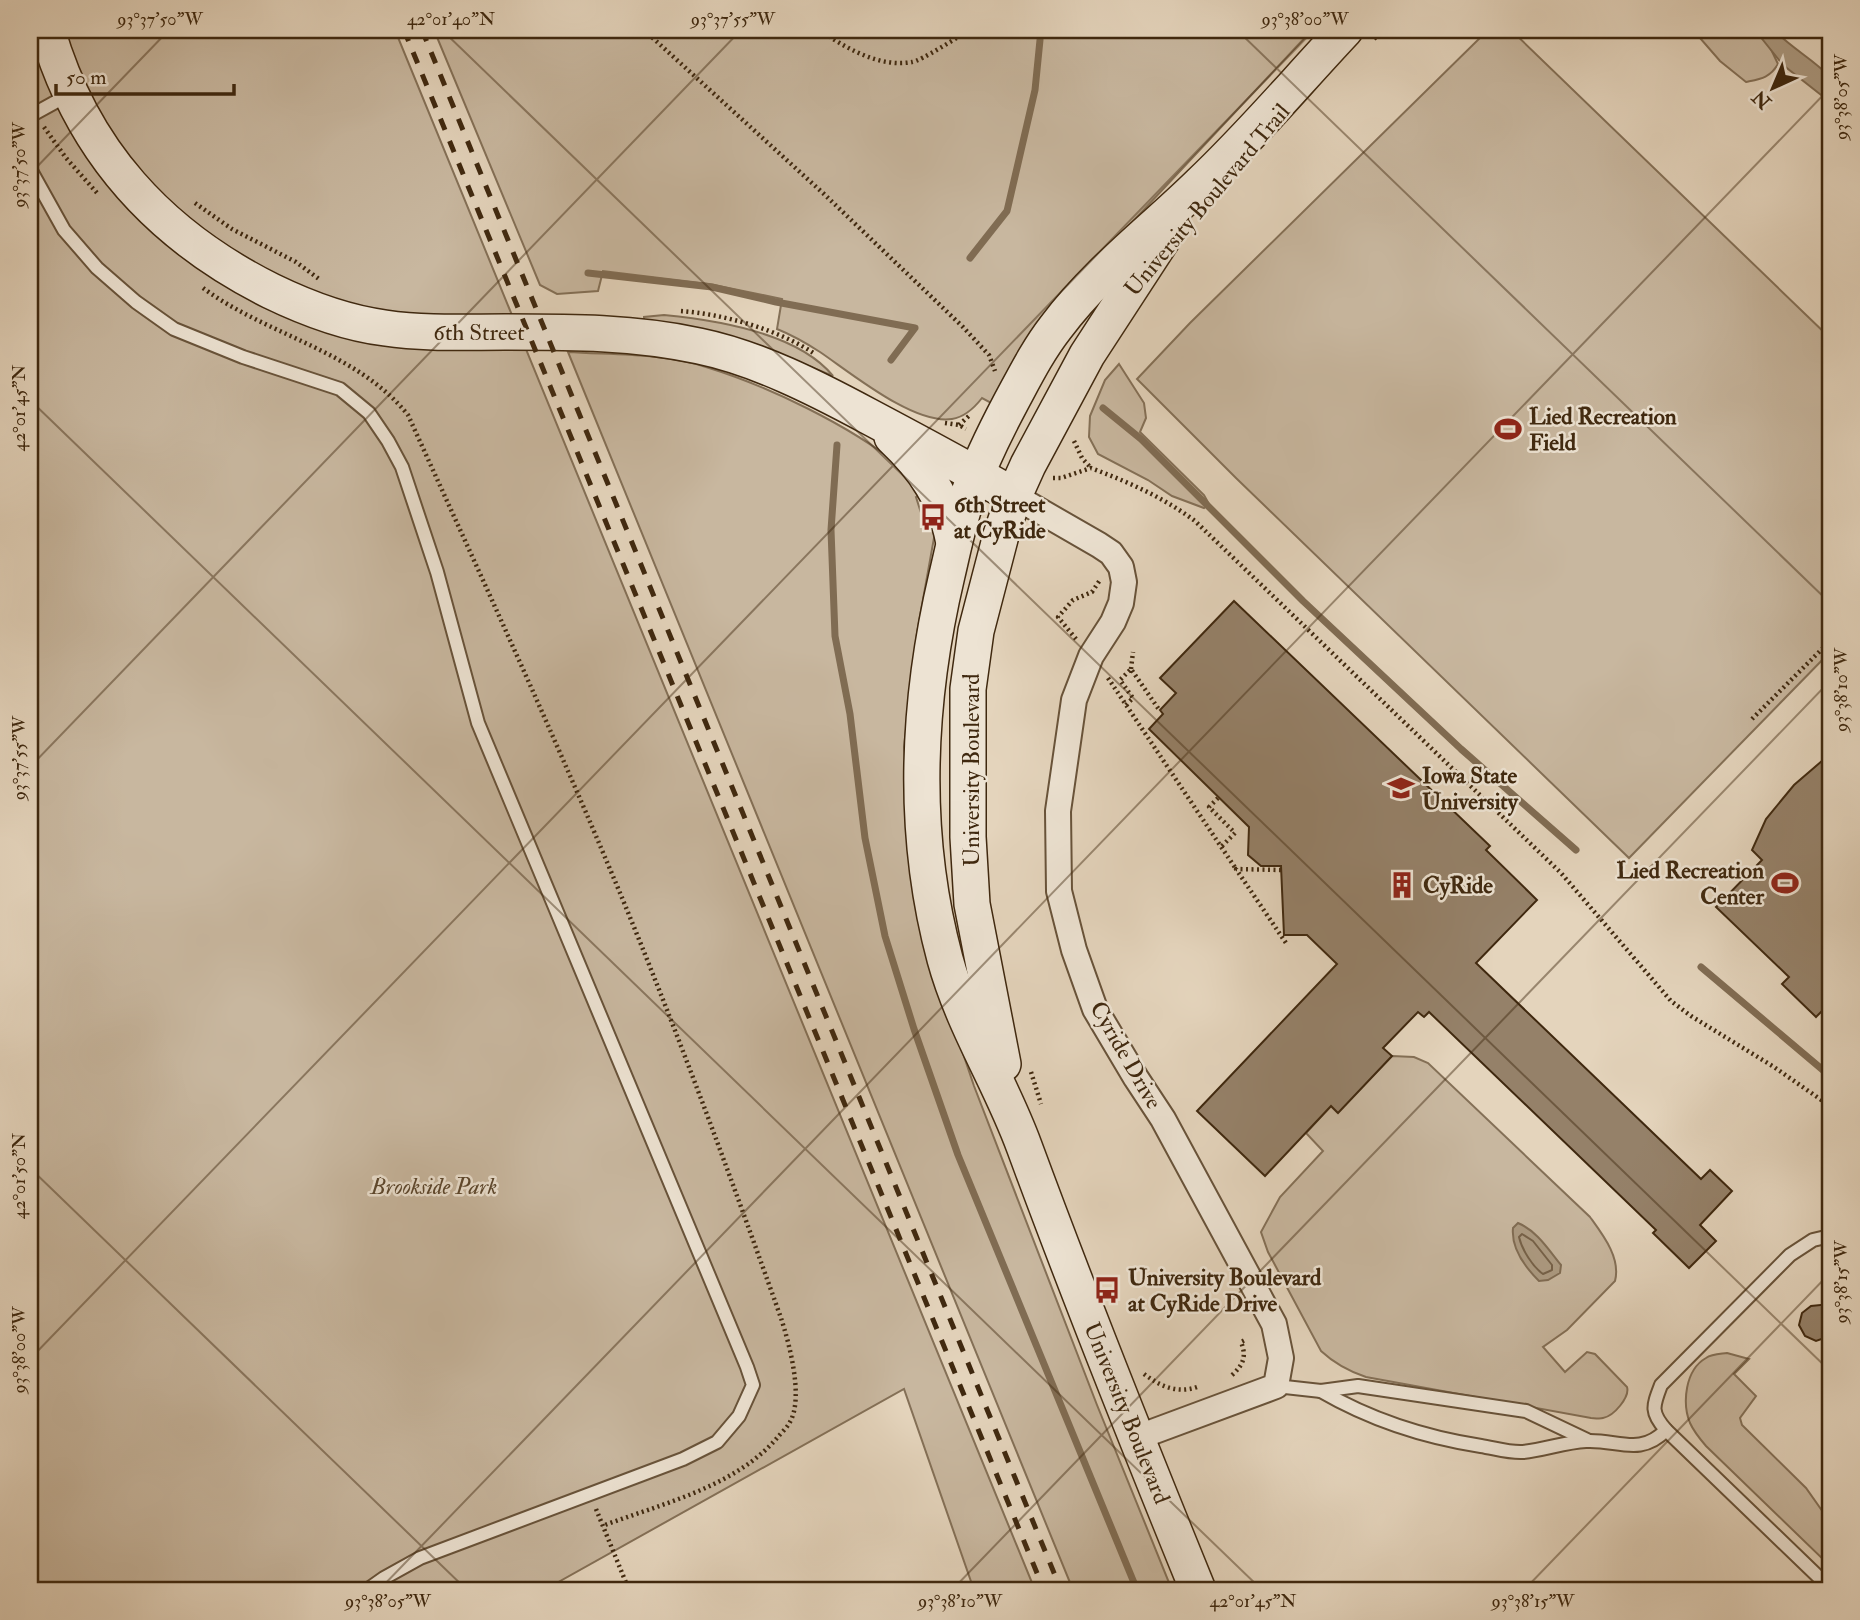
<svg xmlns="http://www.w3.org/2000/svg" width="1860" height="1620" font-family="'IM FELL Double Pica',serif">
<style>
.green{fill:#c8b79f;stroke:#847057;stroke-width:2}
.water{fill:#ac9a81;stroke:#806c53;stroke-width:2}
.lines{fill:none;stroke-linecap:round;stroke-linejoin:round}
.shore{stroke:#766148;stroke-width:2}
.stream{stroke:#806c53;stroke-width:7}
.building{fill:#958169;stroke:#3f280f;stroke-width:2}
.lane-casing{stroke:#68533a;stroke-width:16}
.street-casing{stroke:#68533a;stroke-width:28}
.secondary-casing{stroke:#3f280f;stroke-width:38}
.path{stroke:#3f280f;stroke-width:4.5;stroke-dasharray:2 3.5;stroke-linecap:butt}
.lane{stroke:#ede3d3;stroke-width:12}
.street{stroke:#ede3d3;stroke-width:24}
.secondary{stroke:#ede3d3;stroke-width:35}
.rail{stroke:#3f280f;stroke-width:5;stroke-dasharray:12 12;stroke-linecap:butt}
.ticks{fill:none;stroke:#3f280f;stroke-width:2;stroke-opacity:0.45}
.labels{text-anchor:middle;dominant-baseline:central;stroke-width:5;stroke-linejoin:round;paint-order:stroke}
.street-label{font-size:23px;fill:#3f280f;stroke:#ede3d3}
.poi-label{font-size:23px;font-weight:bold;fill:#3f280f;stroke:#ede3d3;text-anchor:start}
.park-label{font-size:23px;font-style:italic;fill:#5a452c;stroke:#ede3d3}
.neatline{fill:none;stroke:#3f280f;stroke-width:2.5}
.ticks-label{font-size:18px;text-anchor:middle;fill:#3f280f}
</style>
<rect width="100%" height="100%" fill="#e4d4bc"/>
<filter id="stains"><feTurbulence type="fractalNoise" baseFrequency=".00286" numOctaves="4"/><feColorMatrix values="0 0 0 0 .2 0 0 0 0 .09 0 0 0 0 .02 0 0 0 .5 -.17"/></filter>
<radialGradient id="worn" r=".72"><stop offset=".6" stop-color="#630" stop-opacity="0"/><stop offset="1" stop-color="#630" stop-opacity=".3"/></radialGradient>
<g class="green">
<polygon points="30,30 395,30 1035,1590 974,1590 904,1389 544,1590 30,1590"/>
<path d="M 434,30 L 1312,30 L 1078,280 L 993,404 L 982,398 C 975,407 965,417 952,419 C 914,425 851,373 820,352 C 806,343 792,335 777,329 L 782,299 L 709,284 L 603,271 L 598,291 L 557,294 L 540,285 Z"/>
<polygon points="1488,30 1511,30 1830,338 1830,652 1629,858 1236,478 1137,379 1190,323"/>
<path d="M 1693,30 L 1755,30 L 1768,43 L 1778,64 C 1770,78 1760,79 1746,82 L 1720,61 Z"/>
<path d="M 664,315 C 716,320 798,333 833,376 L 757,345 L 644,322 L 644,317 Z"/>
<path d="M 568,352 C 613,355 662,353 706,367 C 768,386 849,425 900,466 C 910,473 918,484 926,493 L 916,497 L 922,516 L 933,515 L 934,538 L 917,633 L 904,747 L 912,857 L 927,947 L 974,1086 L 1097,1405 L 1172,1590 L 1073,1590 Z"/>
<polygon points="1119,364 1144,403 1146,418 1140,432 1204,495 1209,504 1204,508 1172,496 1148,480 1098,454 1089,437 1090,416 1105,380"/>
<path d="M 1392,1056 L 1414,1057 L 1428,1063 L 1590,1217 C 1603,1235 1621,1258 1615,1281 L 1567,1330 L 1543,1347 L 1565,1372 L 1587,1352 L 1595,1354 L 1627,1387 C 1630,1397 1614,1416 1603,1418 C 1600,1419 1593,1418 1591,1418 L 1366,1377 C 1348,1371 1335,1364 1321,1351 L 1268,1252 L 1261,1232 L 1280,1197 L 1323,1151 L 1306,1133 L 1331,1106 L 1337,1112 Z"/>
<path d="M 1727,1353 L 1749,1359 L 1734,1374 L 1756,1396 L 1740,1418 L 1742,1425 L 1806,1488 L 1830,1522 L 1830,1566 L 1706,1446 C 1700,1439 1694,1432 1690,1423 C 1682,1403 1685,1370 1706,1358 C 1712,1354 1721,1354 1727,1353 Z"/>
</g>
<g class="water">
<path d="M 1755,30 L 1774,30 C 1791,48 1813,59 1830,77 L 1830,102 L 1783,65 Z"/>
<path d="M 1518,1223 C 1537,1231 1548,1249 1561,1265 L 1560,1273 L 1548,1280 L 1539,1281 C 1525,1267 1511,1248 1513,1228 Z"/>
</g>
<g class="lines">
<path class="shore" d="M 1522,1234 L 1533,1241 L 1552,1265 L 1552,1270 L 1543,1274 C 1533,1267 1522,1250 1519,1237 Z"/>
<g class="stream">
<polyline points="970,258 1007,211 1035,90 1040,40"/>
<polyline points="588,273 712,287 776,302 915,328 891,360"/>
<polyline points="1103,408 1141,439 1303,601 1461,749 1576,850"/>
<polyline points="837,445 831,530 835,636 850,714 865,838 885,936 914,1029 958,1155 1137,1590"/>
<polyline points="1701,967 1830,1076"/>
</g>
</g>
<g class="building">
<polygon points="1234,601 1490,846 1486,850 1537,900 1476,963 1701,1179 1710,1170 1732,1191 1700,1225 1716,1241 1689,1268 1653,1233 1656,1230 1429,1012 1424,1017 1418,1012 1383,1048 1392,1056 1338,1113 1331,1106 1265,1176 1197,1111 1337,964 1307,935 1284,935 1281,866 1261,866 1248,855 1249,827 1149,729 1163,714 1160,710 1176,693 1160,678"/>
<polygon points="1830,754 1830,1003 1816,1017 1782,984 1789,977 1716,907 1762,860 1752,850 1766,819 1794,785"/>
<polygon points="1830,1304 1830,1336 1816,1341 1805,1336 1799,1325 1802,1313 1811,1306"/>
</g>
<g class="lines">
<defs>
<g id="lane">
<polyline points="30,116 70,94"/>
<polyline points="30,169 64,230 97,268 136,302 174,329 243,357 340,389 369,413 388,441 402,467 437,572 478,723 747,1367 753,1385 739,1416 717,1442 683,1459 420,1558 384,1578 367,1590"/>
<path d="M 1830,1236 L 1813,1240 L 1790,1255 L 1661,1385 C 1653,1406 1650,1412 1666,1430 L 1830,1588"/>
<polyline points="1276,1386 1321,1391 1358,1386 1526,1411 1587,1440"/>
<path d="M 1321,1391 C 1371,1420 1423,1437 1481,1446 C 1494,1448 1510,1453 1523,1452 C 1544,1450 1565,1442 1586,1441 C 1617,1439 1640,1457 1666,1430"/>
</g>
<polyline id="street" points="1014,496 1099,545 1111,553 1121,567 1124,582 1121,603 1113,622 1091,656 1074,700 1058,811 1059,891 1074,950 1095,1009 1136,1078 1163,1119 1274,1324 1281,1358 1276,1386 1136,1438"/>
<g id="secondary">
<path d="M 47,30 C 82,151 159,235 271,291 C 306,308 346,323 385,328 C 425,334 465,332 505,332 C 570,332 635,332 699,346 C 757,358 816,388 868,416 C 917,442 966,468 1014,496"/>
<path d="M 892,437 C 924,467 946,499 954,543"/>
<polyline points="1003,1064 972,904 968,837 968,689 976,631 1001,535 1014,496 1028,465 1087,355 1171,226"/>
<path d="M 1198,1590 C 1138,1443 1079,1295 1024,1146 C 1001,1083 963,1025 945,959 C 911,833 917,702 947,575 C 953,550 958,523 967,498 C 979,465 994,434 1011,402 C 1025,376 1038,350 1056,327 C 1098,271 1151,232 1200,184 C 1251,136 1297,81 1345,30"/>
</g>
</defs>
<use href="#lane" class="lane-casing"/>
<use href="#street" class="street-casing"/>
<use href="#secondary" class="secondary-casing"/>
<g class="path">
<polyline points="644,30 824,194 963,327 989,355 995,371"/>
<path d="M 820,30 C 845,48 880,68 912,62 C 921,61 959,36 970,30"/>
<polyline points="1374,39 1383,30"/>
<polyline points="44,127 66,158 98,194"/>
<polyline points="195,203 232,229 296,262 319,279"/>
<path d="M 203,288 C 268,336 357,351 408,415 C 480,574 553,732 620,893 C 678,1033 730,1175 781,1318 C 789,1343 804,1397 790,1422 C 787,1428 781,1433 777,1438 C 735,1487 661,1504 602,1526"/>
<path d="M 681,311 C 723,314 780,330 815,354"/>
<polyline points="945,423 959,425 966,429"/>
<polyline points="959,425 971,414"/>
<polyline points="1074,441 1082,458 1091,468"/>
<path d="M 1053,478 L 1061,478 L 1091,468 C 1128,482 1163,497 1195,521 L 1561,873 L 1671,1001 L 1691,1016 L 1774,1067 L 1830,1106"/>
<polyline points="1076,639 1058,617 1073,600 1092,592 1100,580"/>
<polyline points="1131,669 1133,652"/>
<polyline points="1108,678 1236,869"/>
<polyline points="1126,705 1133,698 1120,680 1131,669 1160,711"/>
<polyline points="1752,719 1830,641"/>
<polyline points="1218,798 1209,807 1235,833 1221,847"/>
<polyline points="1281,870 1236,869 1286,943"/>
<polyline points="1031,1072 1041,1104"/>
<path d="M 1144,1374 C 1160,1386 1177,1394 1197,1387"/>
<path d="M 1232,1375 C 1243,1365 1247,1357 1241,1342 L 1247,1339"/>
<polyline points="596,1509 629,1590"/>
</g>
<use href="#lane" class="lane"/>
<use href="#street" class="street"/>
<use href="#secondary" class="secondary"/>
<g class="rail">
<polyline points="404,30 1044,1590"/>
<polyline points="422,30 1061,1590"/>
</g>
</g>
<path class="ticks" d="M 442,30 L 1830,1371M 1237,30 L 1830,603M 30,174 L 169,30M 30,400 L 1262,1590M 30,767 L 741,30M 30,1168 L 467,1590M 30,1359 L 1314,30M 379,1590 L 1830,88M 952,1590 L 1830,681M 1524,1590 L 1830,1273"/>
<defs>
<symbol id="stadium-bare" viewBox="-9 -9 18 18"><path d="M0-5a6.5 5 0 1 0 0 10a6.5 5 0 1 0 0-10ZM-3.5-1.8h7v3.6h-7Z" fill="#8f2418" stroke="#ede3d3" stroke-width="2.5" paint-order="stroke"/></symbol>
<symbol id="bus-bare" viewBox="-9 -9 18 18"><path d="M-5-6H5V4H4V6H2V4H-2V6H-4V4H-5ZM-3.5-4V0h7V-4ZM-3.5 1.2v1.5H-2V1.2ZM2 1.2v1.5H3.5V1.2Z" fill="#8f2418" stroke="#ede3d3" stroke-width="2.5" paint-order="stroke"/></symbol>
<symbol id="university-bare" viewBox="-9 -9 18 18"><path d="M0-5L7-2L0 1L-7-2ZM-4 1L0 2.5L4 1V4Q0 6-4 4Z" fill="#8f2418" stroke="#ede3d3" stroke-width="2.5" paint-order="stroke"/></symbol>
<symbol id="building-bare" viewBox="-9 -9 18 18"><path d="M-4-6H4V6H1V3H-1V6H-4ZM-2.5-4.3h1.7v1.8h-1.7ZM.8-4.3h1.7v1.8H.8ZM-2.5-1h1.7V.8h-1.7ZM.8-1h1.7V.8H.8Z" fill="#8f2418" stroke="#ede3d3" stroke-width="2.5" paint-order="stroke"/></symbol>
</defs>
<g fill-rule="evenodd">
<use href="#stadium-bare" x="1489" y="410" width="38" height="38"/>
<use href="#bus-bare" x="914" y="498" width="38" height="38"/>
<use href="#university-bare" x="1382" y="769" width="38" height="38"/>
<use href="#stadium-bare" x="1766" y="864" width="38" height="38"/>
<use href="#building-bare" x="1383" y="866" width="38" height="38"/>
<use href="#bus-bare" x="1088" y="1271" width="38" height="38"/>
</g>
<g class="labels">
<g class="street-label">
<text transform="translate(1207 200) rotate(-50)">University Boulevard Trail</text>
<text x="479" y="332">6th Street</text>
<text transform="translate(971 770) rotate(-90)">University Boulevard</text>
<text transform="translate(1126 1055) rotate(60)">Cyride Drive</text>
<text transform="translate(1127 1413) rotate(68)">University Boulevard</text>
</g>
<g class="poi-label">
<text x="1529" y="416">Lied Recreation<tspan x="1529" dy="26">Field</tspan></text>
<text x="954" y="504">6th Street<tspan x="954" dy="26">at CyRide</tspan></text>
<text x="1422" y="775">Iowa State<tspan x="1422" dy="26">University</tspan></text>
<text x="1764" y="870" text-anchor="end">Lied Recreation<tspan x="1764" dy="26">Center</tspan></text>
<text x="1423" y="885">CyRide</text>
<text x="1128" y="1277">University Boulevard<tspan x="1128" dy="26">at CyRide Drive</tspan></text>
</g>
<g class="park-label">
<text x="434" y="1186">Brookside Park</text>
</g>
</g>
<rect width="1860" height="1620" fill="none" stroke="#e4d4bc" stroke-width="77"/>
<g transform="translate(1773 88) rotate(224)" stroke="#ede3d3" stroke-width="5" paint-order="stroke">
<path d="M0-5L12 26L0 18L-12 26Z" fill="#3f280f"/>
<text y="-10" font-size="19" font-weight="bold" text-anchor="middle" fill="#3f280f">N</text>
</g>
<path d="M56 84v10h178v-10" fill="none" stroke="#3f280f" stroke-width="3.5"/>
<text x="66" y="84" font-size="21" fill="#3f280f" stroke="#ede3d3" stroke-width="5" paint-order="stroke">50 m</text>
<rect x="38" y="38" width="1784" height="1544" class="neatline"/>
<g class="ticks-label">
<text x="160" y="25">93°37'50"W</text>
<text x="451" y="25">42°01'40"N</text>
<text x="733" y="25">93°37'55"W</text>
<text x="1305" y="25">93°38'00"W</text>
<text transform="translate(1841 97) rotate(-90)" y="6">93°38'05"W</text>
<text transform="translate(19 165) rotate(-90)" y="6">93°37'50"W</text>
<text transform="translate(19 408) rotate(-90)" y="6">42°01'45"N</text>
<text transform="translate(1841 690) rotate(-90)" y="6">93°38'10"W</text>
<text transform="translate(19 758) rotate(-90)" y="6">93°37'55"W</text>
<text transform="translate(19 1176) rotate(-90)" y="6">42°01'50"N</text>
<text transform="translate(1841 1282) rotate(-90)" y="6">93°38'15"W</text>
<text transform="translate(19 1350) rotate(-90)" y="6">93°38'00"W</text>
<text x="388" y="1607">93°38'05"W</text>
<text x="960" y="1607">93°38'10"W</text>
<text x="1253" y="1607">42°01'45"N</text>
<text x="1533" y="1607">93°38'15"W</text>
</g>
<rect width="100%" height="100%" filter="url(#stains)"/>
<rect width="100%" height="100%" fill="url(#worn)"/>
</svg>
